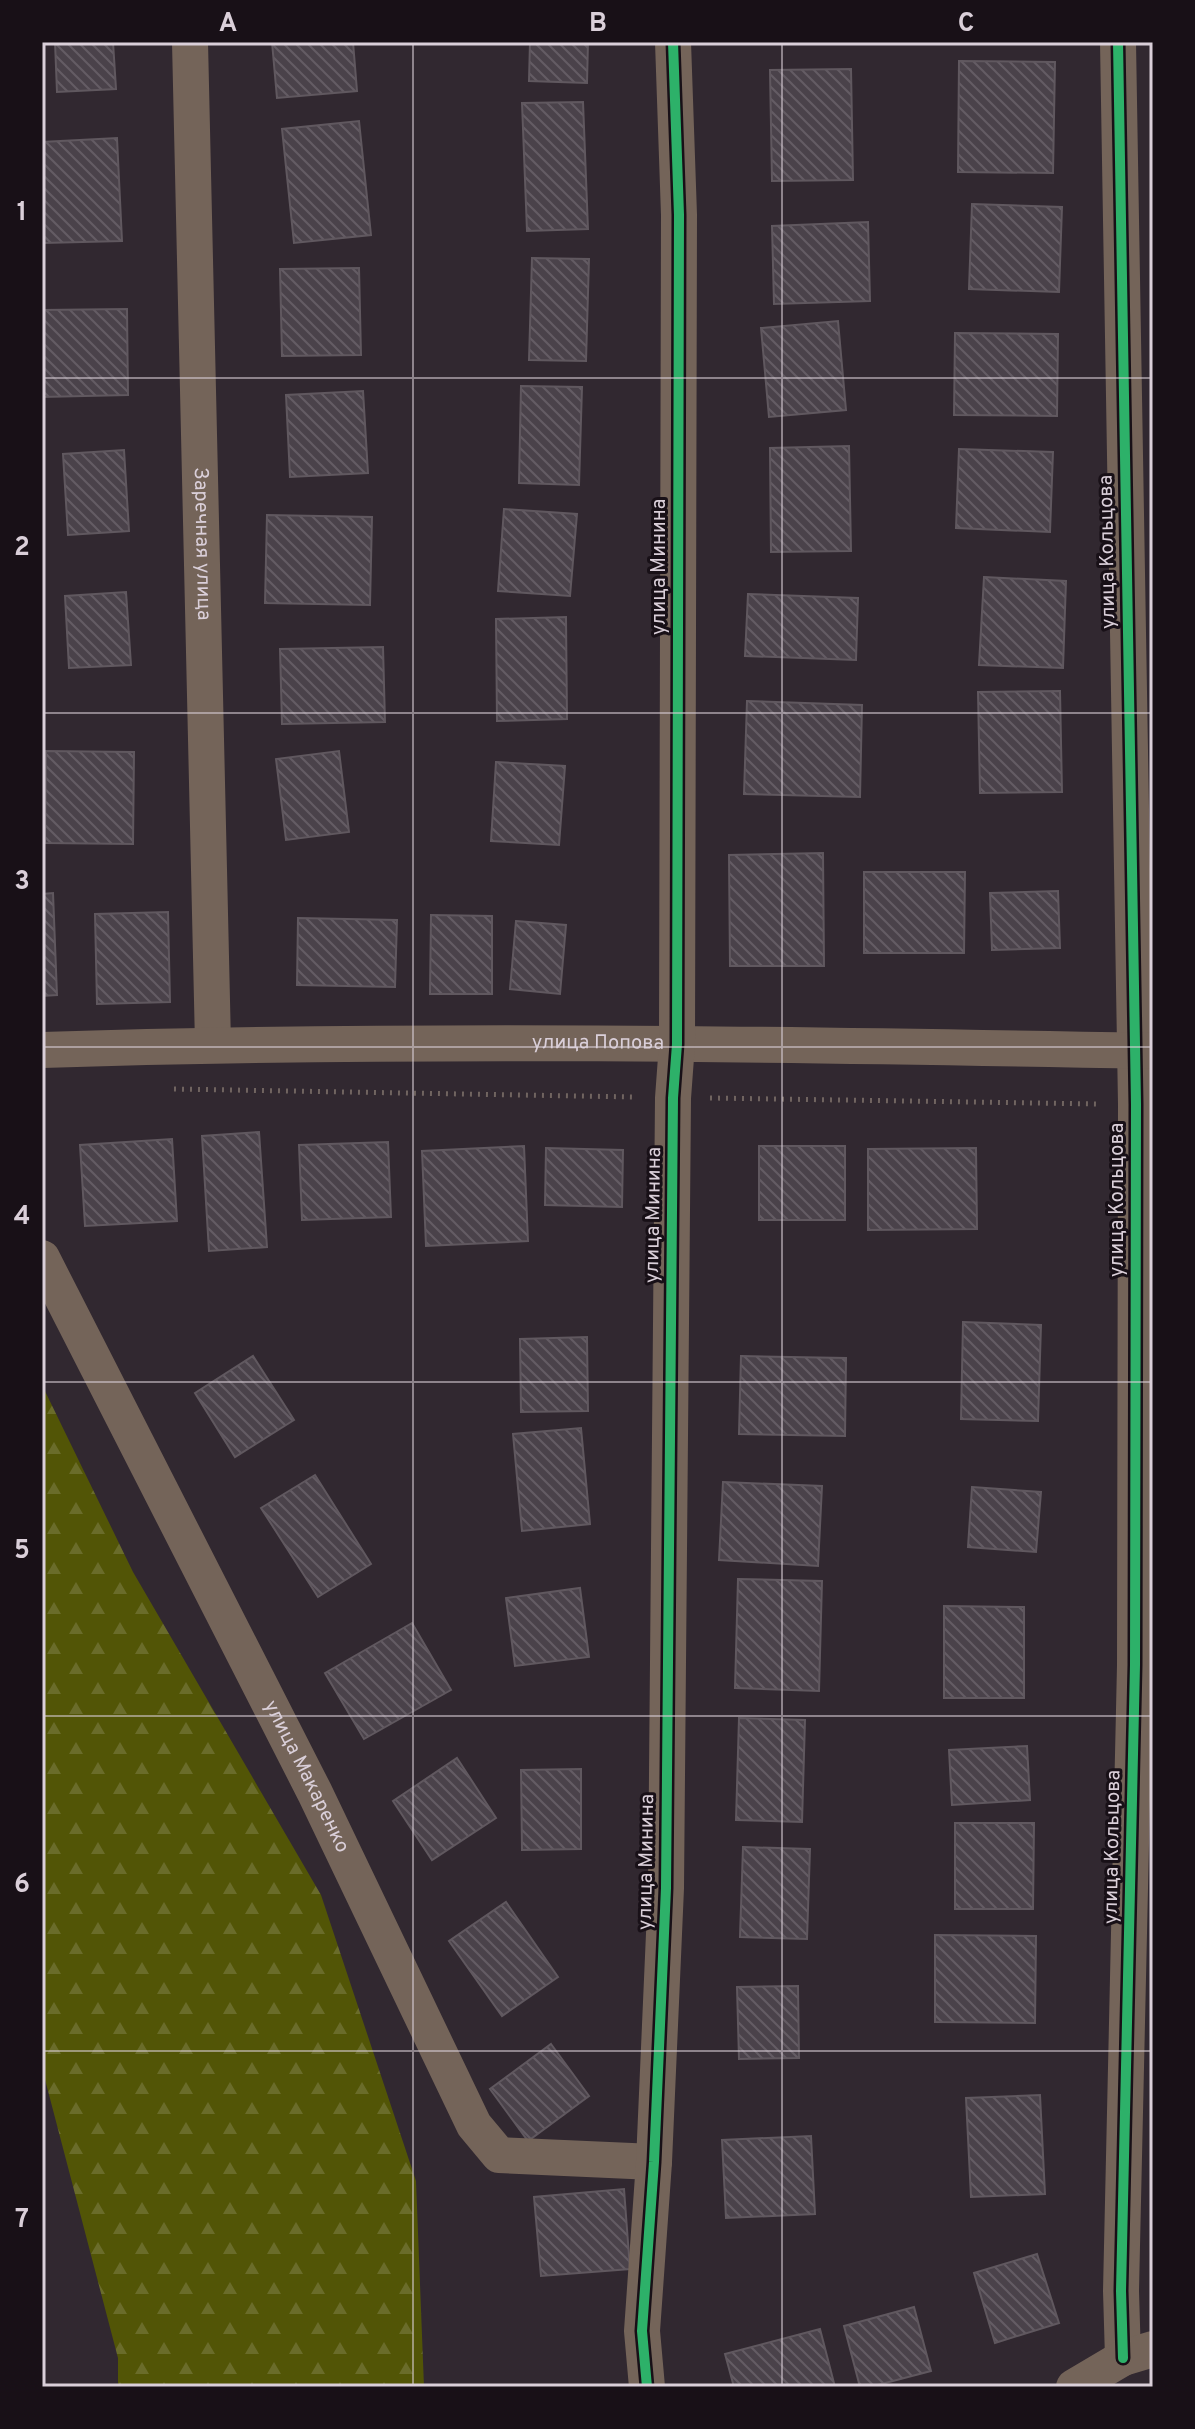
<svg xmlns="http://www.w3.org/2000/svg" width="1195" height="2429" font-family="Overpass,sans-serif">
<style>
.forest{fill:url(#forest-firs)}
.building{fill:url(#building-back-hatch);stroke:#60585f;stroke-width:2}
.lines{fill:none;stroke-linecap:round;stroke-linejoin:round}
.path{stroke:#706460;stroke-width:5;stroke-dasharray:2 6;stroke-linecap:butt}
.minor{stroke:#746459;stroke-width:36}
.cycleway-casing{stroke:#181017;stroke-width:15}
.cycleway{stroke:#2db169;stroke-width:10}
.grid{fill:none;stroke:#dacfd9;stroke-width:2;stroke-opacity:0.55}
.labels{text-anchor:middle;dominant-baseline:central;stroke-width:6;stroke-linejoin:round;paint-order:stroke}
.street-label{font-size:20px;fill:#dacfd9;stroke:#181017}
.neatline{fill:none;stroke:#dacfd9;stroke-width:3}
.grid-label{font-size:26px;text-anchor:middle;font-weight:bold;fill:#dacfd9}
</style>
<defs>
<pattern id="forest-firs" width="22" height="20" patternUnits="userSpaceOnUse" patternTransform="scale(2)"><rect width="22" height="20" fill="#525506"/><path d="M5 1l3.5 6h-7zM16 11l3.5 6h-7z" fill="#6a6c2a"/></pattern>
<pattern id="building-back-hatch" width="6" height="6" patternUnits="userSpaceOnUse" patternTransform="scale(2)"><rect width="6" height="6" fill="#4a424a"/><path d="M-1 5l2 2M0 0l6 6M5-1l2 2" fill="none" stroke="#645c64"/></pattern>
</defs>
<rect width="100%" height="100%" fill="#312830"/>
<polygon class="forest" points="42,1385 133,1572 321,1895 416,2181 424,2387 118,2387 118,2358 42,2068"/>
<g class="building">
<polygon points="55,42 113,42 116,89 57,92"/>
<polygon points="272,42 353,42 357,91 277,98"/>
<polygon points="530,42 588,42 587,83 529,81"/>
<polygon points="959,61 1055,62 1053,173 958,172"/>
<polygon points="851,69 853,180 772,181 770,70"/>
<polygon points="583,102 588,229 527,231 522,103"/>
<polygon points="359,121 371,235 294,243 282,129"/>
<polygon points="117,138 122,241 44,243 42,142"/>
<polygon points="972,204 1062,207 1059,292 969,289"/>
<polygon points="868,222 870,301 774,304 772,226"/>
<polygon points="532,258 589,259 586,361 529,360"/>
<polygon points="359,268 361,355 282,356 280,269"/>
<polygon points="127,309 128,395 42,397 42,310"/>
<polygon points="838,321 846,410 769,417 761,328"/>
<polygon points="955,333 1058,334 1057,416 954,415"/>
<polygon points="521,386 582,387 579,485 519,483"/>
<polygon points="363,391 368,473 290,477 286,395"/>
<polygon points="849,446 851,551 771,552 770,448"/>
<polygon points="959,449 1053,452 1050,532 956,528"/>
<polygon points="124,450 129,531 68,535 63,454"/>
<polygon points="504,509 577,514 570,596 498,591"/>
<polygon points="267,515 372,517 370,605 265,603"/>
<polygon points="984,577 1066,581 1063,668 979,665"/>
<polygon points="126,592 131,665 69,668 65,596"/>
<polygon points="748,594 858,598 856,660 745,656"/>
<polygon points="566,617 567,719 497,721 496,619"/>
<polygon points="383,647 385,722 282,724 280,649"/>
<polygon points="1060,691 1062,792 980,793 978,692"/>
<polygon points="747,701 862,705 860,797 744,794"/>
<polygon points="46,751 134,752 133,844 45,843"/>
<polygon points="339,751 349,832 286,840 276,759"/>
<polygon points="496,762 565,766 559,845 491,841"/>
<polygon points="823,853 824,966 730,966 729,855"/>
<polygon points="864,872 965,872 964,953 864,953"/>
<polygon points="1058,891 1060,948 992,950 990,893"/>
<polygon points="53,893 57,995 42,996 42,894"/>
<polygon points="168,912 170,1002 97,1004 95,914"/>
<polygon points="431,915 492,916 492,994 430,994"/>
<polygon points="298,918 397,920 395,987 297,985"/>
<polygon points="516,921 566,925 560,994 510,989"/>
<polygon points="259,1132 267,1247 209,1251 202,1136"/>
<polygon points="172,1139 177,1221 85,1226 80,1145"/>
<polygon points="388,1142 391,1217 302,1220 299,1145"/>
<polygon points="524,1146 528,1241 426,1246 422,1151"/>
<rect x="759" y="1146" width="86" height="74"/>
<polygon points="546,1148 623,1150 622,1207 545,1205"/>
<polygon points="976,1148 977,1229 868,1230 868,1149"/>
<polygon points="963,1322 1041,1325 1038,1421 961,1419"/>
<polygon points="587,1337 588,1411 521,1412 520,1339"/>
<polygon points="253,1356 294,1420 235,1457 195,1393"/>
<polygon points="741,1356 846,1358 845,1436 739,1434"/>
<polygon points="581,1428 590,1524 522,1531 513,1434"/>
<polygon points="315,1475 371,1564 318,1597 261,1508"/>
<polygon points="723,1482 822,1486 818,1566 719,1560"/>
<polygon points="972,1487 1041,1492 1036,1552 968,1547"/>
<polygon points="738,1579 822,1581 819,1691 735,1688"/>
<polygon points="580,1588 589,1657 515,1666 506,1598"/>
<polygon points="944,1606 1024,1607 1024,1698 944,1698"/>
<polygon points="412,1623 451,1690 364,1739 325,1673"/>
<polygon points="739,1718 805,1720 802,1822 736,1820"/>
<polygon points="1027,1746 1030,1800 952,1805 949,1750"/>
<polygon points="457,1758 496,1818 432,1860 393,1801"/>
<polygon points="581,1769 581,1849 522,1850 521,1770"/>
<polygon points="955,1823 1034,1823 1033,1909 955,1909"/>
<polygon points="743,1847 810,1849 807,1939 740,1937"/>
<polygon points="506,1902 558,1977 502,2016 449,1941"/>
<polygon points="935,1935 1036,1936 1035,2023 935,2022"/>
<polygon points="798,1986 799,2058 739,2059 737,1987"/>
<polygon points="551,2044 589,2096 528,2141 490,2089"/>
<polygon points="1040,2095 1045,2194 971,2197 966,2098"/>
<polygon points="811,2136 815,2214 726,2218 722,2140"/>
<polygon points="624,2189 630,2269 541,2276 534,2197"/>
<polygon points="1037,2254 1059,2323 995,2343 974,2273"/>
<polygon points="914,2307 931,2371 870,2387 860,2387 844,2326"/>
<polygon points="820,2329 835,2387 734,2387 725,2354"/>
</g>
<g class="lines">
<g class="path">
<polyline points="174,1089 636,1097"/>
<polyline points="710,1098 1100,1104"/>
</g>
<g class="minor">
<path id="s1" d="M 190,42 L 213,1044"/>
<polyline points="1118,42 1136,1104 1135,1665 1121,2291 1123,2358"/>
<path id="s2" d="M 42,1050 C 412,1038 783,1044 1153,1051"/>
<path id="s3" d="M 42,1258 L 315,1793 L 474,2125 L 499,2155 L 654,2162"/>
<polyline points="647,2387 642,2331 654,2162 666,1888 673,1098 677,1044 679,215 673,42"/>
<polyline points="1074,2387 1123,2358 1153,2349"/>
</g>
<defs>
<g id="cycleway">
<polyline points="1118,42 1136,1104 1135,1665 1121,2291 1123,2358"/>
<polyline points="647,2387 642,2331 654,2162 666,1888 673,1098 677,1044 679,215 673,42"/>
</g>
</defs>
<use href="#cycleway" class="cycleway-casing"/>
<use href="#cycleway" class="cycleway"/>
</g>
<path class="grid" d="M 413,42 L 413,2387M 782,42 L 782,2387M 42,378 L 1153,378M 42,713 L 1153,713M 42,1047 L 1153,1047M 42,1382 L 1153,1382M 42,1716 L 1153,1716M 42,2051 L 1153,2051"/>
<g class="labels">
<g class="street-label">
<text stroke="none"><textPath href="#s1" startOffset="502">Заречная улица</textPath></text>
<text transform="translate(1108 552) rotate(-91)">улица Кольцова</text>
<text transform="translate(660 567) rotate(-90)">улица Минина</text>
<text stroke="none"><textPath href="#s2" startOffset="556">улица Попова</textPath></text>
<text transform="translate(1118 1200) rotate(-90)">улица Кольцова</text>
<text transform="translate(654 1215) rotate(-89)">улица Минина</text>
<text stroke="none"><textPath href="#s3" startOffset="582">улица Макаренко</textPath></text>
<text transform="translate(1113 1847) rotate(-89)">улица Кольцова</text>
<text transform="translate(647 1862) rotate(-89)">улица Минина</text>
</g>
</g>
<rect width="1195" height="2429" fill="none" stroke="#181017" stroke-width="88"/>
<rect x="44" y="44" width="1107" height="2341" class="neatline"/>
<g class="grid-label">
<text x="228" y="31">A</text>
<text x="598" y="31">B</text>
<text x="966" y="31">C</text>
<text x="22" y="220">1</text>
<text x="22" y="555">2</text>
<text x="22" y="889">3</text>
<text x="22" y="1224">4</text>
<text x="22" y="1558">5</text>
<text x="22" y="1892">6</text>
<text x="22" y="2227">7</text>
</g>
</svg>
